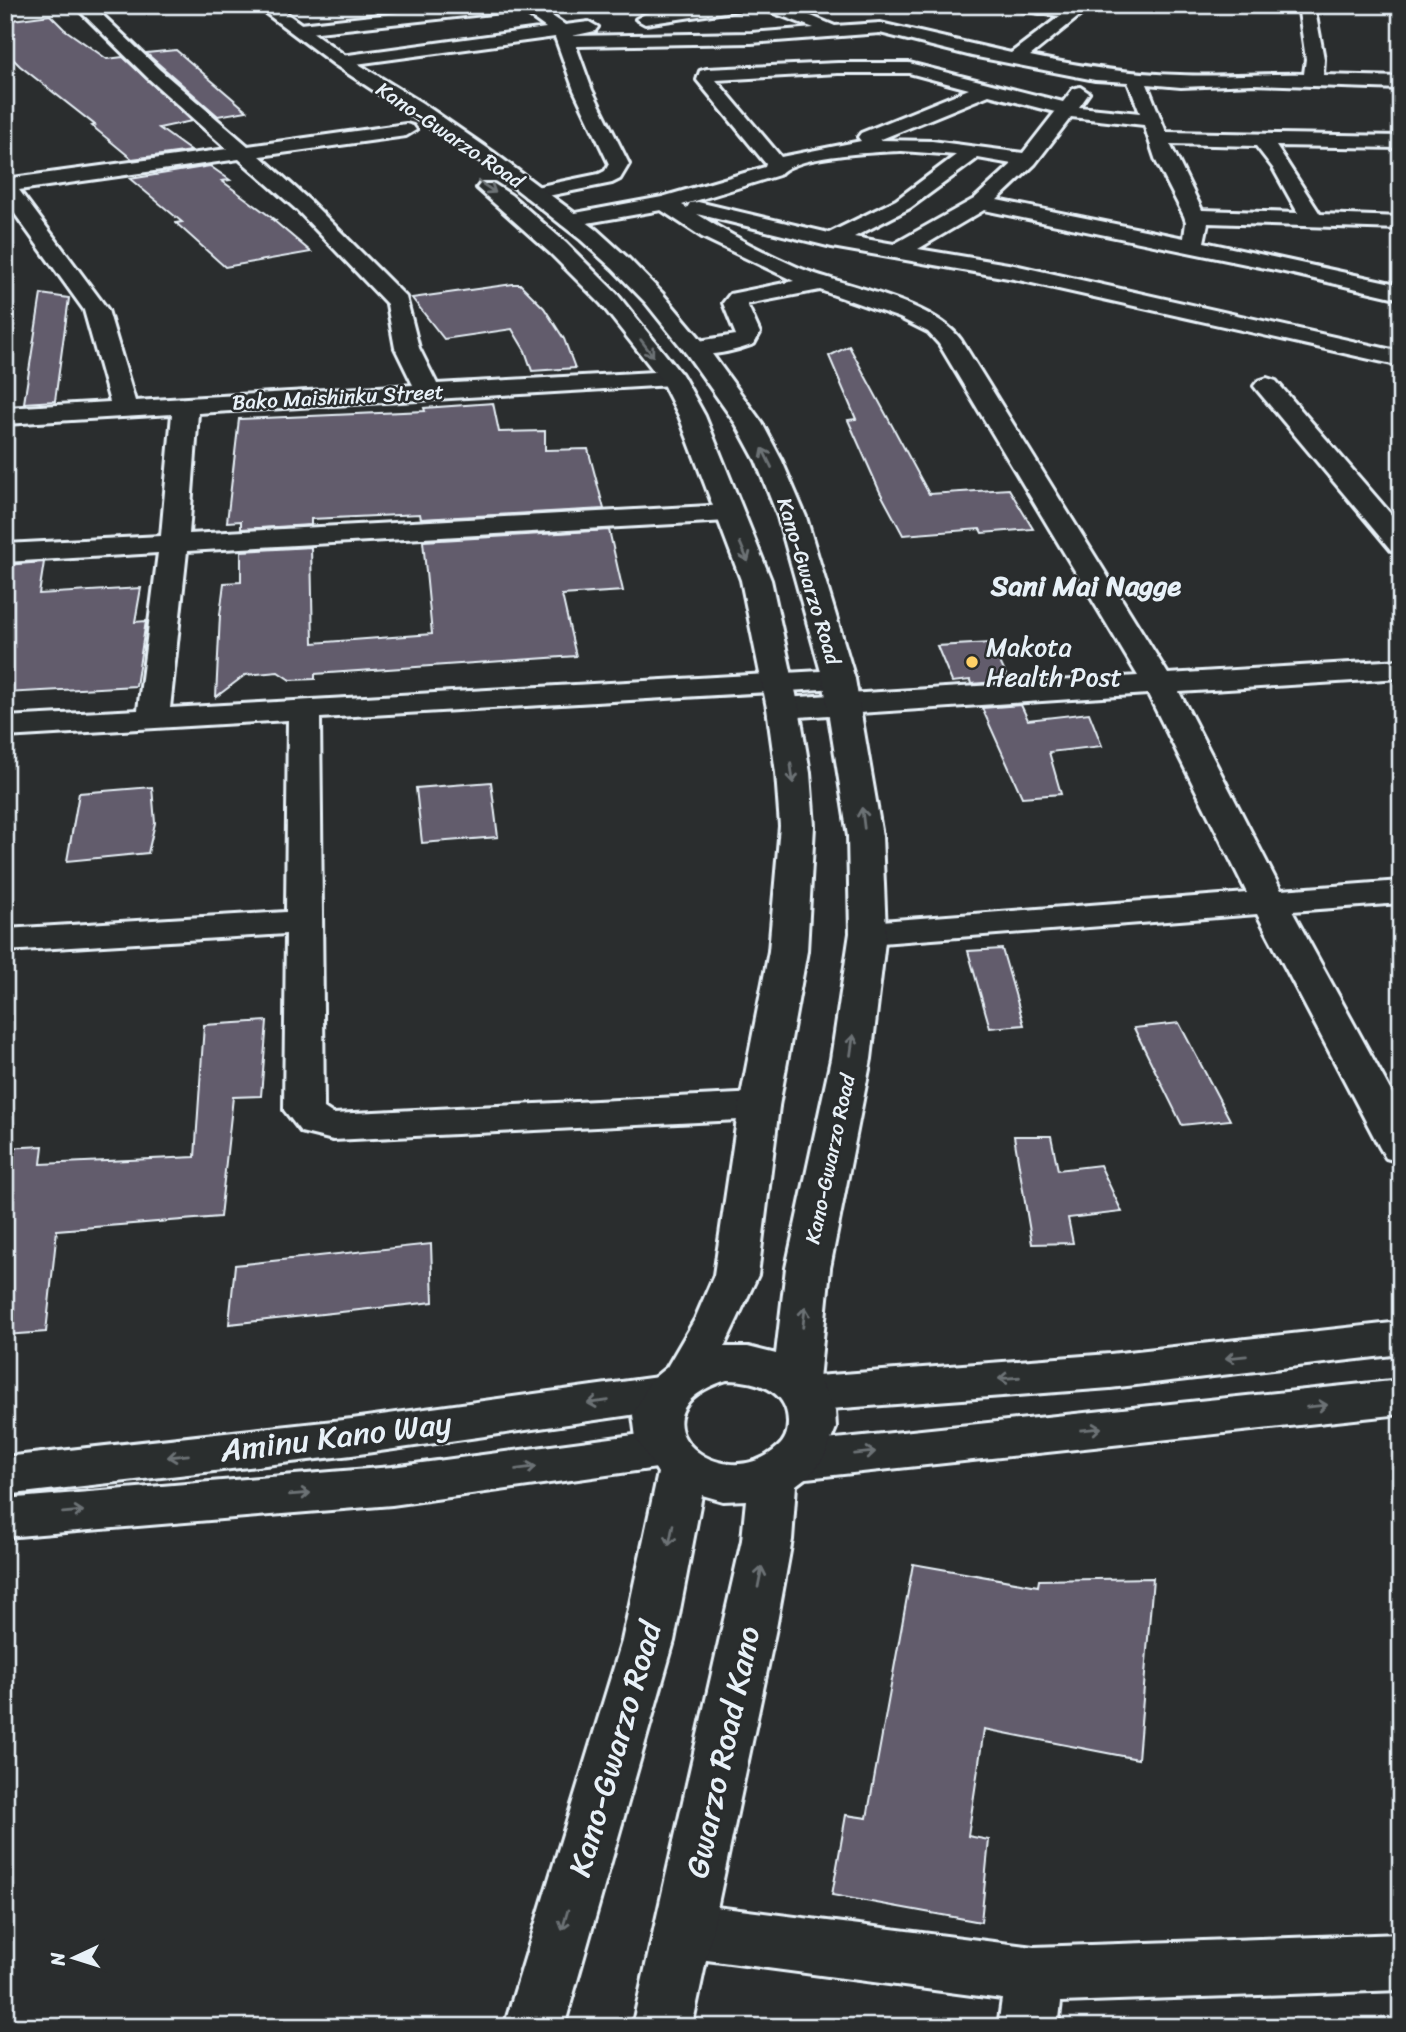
<svg xmlns="http://www.w3.org/2000/svg" width="1406" height="2032" font-family="Sriracha,sans-serif">
<style>
.building{fill:#625b6c;stroke:#e8f1f8;stroke-width:2}
.lines{fill:none;stroke-linecap:round;stroke-linejoin:round}
.minor-casing{stroke:#e8f1f8;stroke-width:6}
.secondary-casing{stroke:#e8f1f8;stroke-width:6}
.primary-casing{stroke:#e8f1f8;stroke-width:6}
.minor{fill:#2a2d2e;fill-rule:evenodd}
.secondary{fill:#2a2d2e;fill-rule:evenodd}
.primary{fill:#2a2d2e;fill-rule:evenodd}
.oneway{stroke:#6c7275}
.poi-dot{fill:#ffd166;stroke:#2a2d2e;stroke-width:2.5}
.labels{text-anchor:middle;dominant-baseline:central;stroke-width:5;stroke-linejoin:round;paint-order:stroke}
.far-street-label{font-size:21px;fill:#e8f1f8;stroke:#2a2d2e}
.poi-label{font-size:26px;fill:#e8f1f8;stroke:#2a2d2e;text-anchor:start}
.far-district-label{font-size:28px;font-weight:bold;fill:#e8f1f8;stroke:#2a2d2e}
.near-street-label{font-size:32px;fill:#e8f1f8;stroke:#2a2d2e}
</style>
<rect width="100%" height="100%" fill="#2a2d2e"/>
<filter id="ink" filterUnits="userSpaceOnUse"><feTurbulence type="fractalNoise" baseFrequency=".0143" numOctaves="2"/><feDisplacementMap in="SourceGraphic" scale="14" xChannelSelector="R" yChannelSelector="G"/><feConvolveMatrix kernelMatrix="1 2 1 2 8 2 1 2 1" color-interpolation-filters="sRGB"/></filter>
<g filter="url(#ink)">
<g class="building">
<polygon points="50,15 64,29 107,59 123,57 192,121 159,128 191,151 132,159 92,126 95,125 20,66 5,51 5,21"/>
<polygon points="176,50 247,111 218,116 146,53"/>
<polygon points="210,166 230,180 222,181 275,220 273,220 311,252 225,267 176,223 182,222 130,179"/>
<polygon points="513,284 520,284 544,308 564,339 575,368 532,371 525,351 512,329 444,339 412,298"/>
<polygon points="41,294 69,298 55,401 24,403"/>
<polygon points="849,346 929,494 1009,489 1033,529 982,533 980,529 903,535 880,492 848,420 856,419 829,356"/>
<polygon points="493,403 499,432 545,431 545,450 588,449 604,509 421,519 420,514 311,519 311,525 241,529 241,521 227,522 239,419 425,411 424,408"/>
<polygon points="609,530 623,591 562,595 576,656 315,674 315,679 290,680 278,672 245,675 216,697 220,615 224,583 241,582 241,551 311,547 313,643 432,634 423,541"/>
<polygon points="44,562 39,594 141,588 135,622 146,621 136,686 5,693 5,565"/>
<polygon points="991,643 1009,681 971,684 970,680 952,682 937,646"/>
<polygon points="1021,705 1028,720 1089,713 1102,746 1049,752 1061,794 1022,797 982,708"/>
<polygon points="491,782 498,837 422,843 416,788"/>
<polygon points="152,787 155,823 148,853 67,861 79,793"/>
<polygon points="1002,949 1024,1025 990,1028 968,951"/>
<polygon points="267,1021 261,1096 233,1097 220,1217 57,1230 46,1332 5,1335 5,1148 43,1146 41,1164 195,1157 204,1025"/>
<polygon points="1179,1023 1230,1120 1182,1125 1134,1028"/>
<polygon points="1014,1136 1051,1136 1058,1170 1100,1165 1122,1212 1068,1218 1073,1243 1032,1244"/>
<polygon points="431,1244 433,1302 229,1324 235,1265"/>
<polygon points="913,1564 1038,1586 1039,1580 1153,1578 1138,1759 984,1729 968,1836 989,1840 981,1922 832,1895 846,1815 867,1818"/>
</g>
<g class="lines">
<defs>
<g id="minor">
<path d="M 74,5 L 92,5 L 160,70 L 248,146 L 406,124 L 413,126 L 416,130 L 406,136 L 260,156 L 311,202 L 406,297 L 419,348 L 437,384 L 672,371 L 681,373 L 684,378 L 681,383 L 672,385 L 198,413 L 189,534 L 728,505 L 738,507 L 742,513 L 738,519 L 728,521 L 187,551 L 170,708 L 839,670 L 850,672 L 855,679 L 850,686 L 839,688 L 320,718 L 324,1108 L 333,1114 L 759,1093 L 773,1097 L 779,1106 L 773,1115 L 759,1119 L 333,1140 L 301,1132 L 284,1110 L 286,934 L 5,951 L 5,929 L 286,912 L 288,720 L 5,737 L 5,717 L 138,710 L 158,553 L 5,562 L 5,544 L 161,536 L 172,414 L 5,424 L 5,408 L 110,402 L 84,310 L 5,200 L 5,179 L 227,149 L 148,78 ZM 239,159 L 297,210 L 387,304 L 395,348 L 413,385 L 135,401 L 108,310 L 19,190 Z"/>
<path d="M 470,5 L 536,5 L 565,25 L 589,22 L 598,27 L 595,31 L 572,36 L 751,33 L 814,28 L 763,9 L 761,5 L 785,5 L 835,26 L 880,23 L 1011,53 L 1060,16 L 1019,10 L 1011,5 L 1093,5 L 1030,56 C 1079,66 1129,74 1180,75 C 1221,77 1263,73 1304,74 L 1306,59 L 1298,5 L 1314,5 L 1324,59 L 1323,75 L 1401,77 L 1401,89 L 1252,84 L 1181,87 L 1147,84 L 1166,132 L 1401,136 L 1401,148 L 1276,146 L 1320,214 L 1401,217 L 1401,229 L 1208,223 L 1204,242 L 1401,285 L 1401,299 L 1280,271 L 984,210 L 918,249 L 1014,265 L 1401,352 L 1401,366 L 1014,279 L 832,247 L 697,214 C 728,234 763,252 797,267 C 841,286 933,300 961,340 L 1168,674 L 1401,660 L 1401,678 L 1179,692 L 1281,890 L 1401,881 L 1401,903 L 1292,911 L 1401,1110 L 1401,1162 L 1386,1158 L 1380,1148 L 1257,914 L 868,944 L 855,941 L 850,933 L 855,925 L 868,922 L 1247,893 L 1148,694 L 783,718 L 772,715 L 767,708 L 772,701 L 783,698 L 1138,676 L 939,344 L 928,332 L 900,318 L 820,290 L 747,304 L 760,333 L 754,344 C 735,351 707,358 686,353 L 683,348 L 686,343 L 736,335 L 723,303 L 730,294 L 794,281 L 702,237 L 661,210 L 570,226 L 562,225 L 559,220 L 562,215 L 570,214 L 662,197 L 765,167 L 766,164 L 697,80 L 700,71 L 707,69 L 838,63 L 909,63 L 1063,102 L 1073,89 L 1080,87 L 1089,93 L 1079,107 L 1140,113 L 1128,82 L 1095,80 L 972,56 L 880,33 L 751,43 L 576,46 L 592,90 L 629,164 L 620,179 L 612,183 L 533,199 L 526,197 L 523,193 L 526,189 L 599,174 L 605,171 L 609,164 L 574,90 L 555,37 L 341,66 L 332,61 L 341,56 L 546,28 L 521,10 L 300,34 L 291,29 L 300,24 ZM 838,73 L 909,73 L 969,89 L 861,133 L 858,137 L 861,141 L 781,157 L 716,80 ZM 989,95 L 1055,112 L 1023,153 L 932,141 L 879,140 ZM 1071,117 L 1144,125 L 1156,161 L 1184,216 L 1186,222 L 1184,238 L 997,200 L 1035,164 ZM 1170,144 L 1256,146 L 1273,168 L 1298,213 L 1202,210 ZM 902,151 L 956,155 L 896,200 L 829,233 L 698,202 L 690,203 L 687,208 L 682,205 L 779,175 C 794,155 877,152 902,151 ZM 978,158 L 1012,164 L 974,199 L 894,244 L 854,237 L 910,208 Z"/>
<polygon points="703,5 747,5 739,10 645,24 636,19 645,14"/>
<polygon points="1267,378 1276,381 1401,526 1401,552 1391,550 1258,391 1254,386 1258,381"/>
<polygon points="684,1903 1034,1947 1401,1934 1401,1990 1061,2002 1058,2027 998,2027 1002,1999 684,1957 663,1949 655,1930 663,1911"/>
</g>
<g id="secondary">
<polygon points="1401,1322 1401,1354 1110,1388 803,1411 787,1406 780,1394 787,1382 803,1377 1110,1354"/>
<polygon points="665,1376 681,1381 688,1393 681,1405 665,1410 352,1455 5,1495 5,1457 352,1419"/>
<polygon points="1401,1380 1401,1414 797,1479 780,1474 773,1461 780,1448 797,1443"/>
<polygon points="664,1431 681,1436 688,1449 681,1462 664,1467 392,1505 5,1537 5,1499 392,1467"/>
</g>
<path id="primary" d="M 255,5 L 275,5 L 347,57 L 422,103 L 493,152 L 597,230 L 629,259 L 662,293 L 704,343 L 762,423 L 782,461 L 806,517 L 855,679 L 882,836 L 886,933 L 871,1059 L 830,1268 L 819,1380 L 835,1410 L 836,1428 L 824,1457 L 813,1472 L 796,1485 L 792,1540 L 776,1628 L 692,2027 L 632,2027 L 742,1540 L 746,1500 L 723,1501 L 702,1495 L 674,1641 L 564,2027 L 504,2027 L 622,1641 L 658,1473 L 636,1438 L 633,1415 L 650,1381 L 667,1367 L 695,1319 L 714,1275 L 739,1106 L 769,951 L 780,826 L 776,773 L 767,708 L 741,580 L 679,416 L 661,380 L 601,304 L 550,253 L 477,188 L 480,184 L 494,184 L 511,195 L 566,243 L 617,294 L 684,378 L 705,416 L 771,580 L 799,708 L 810,773 L 814,826 L 807,951 L 779,1106 L 758,1275 L 724,1347 L 748,1347 L 776,1354 L 786,1268 L 831,1059 L 850,933 L 848,836 L 823,679 L 778,517 L 756,461 L 736,424 L 686,353 L 646,303 L 613,269 L 581,240 L 479,160 L 335,65 ZM 727,1380 C 756,1380 789,1390 788,1424 C 788,1433 785,1441 778,1447 C 719,1501 622,1413 727,1380 Z"/>
</defs>
<use href="#minor" class="minor-casing"/>
<use href="#secondary" class="secondary-casing"/>
<use href="#primary" class="primary-casing"/>
<use href="#minor" class="minor"/>
<use href="#secondary" class="secondary"/>
<use href="#primary" class="primary"/>
</g>
<defs><path id="oneway-shaft" d="M-6 0H5M1.5-3L5.5 0L1.5 3" fill="none" stroke-width="1.6" stroke-linecap="round" stroke-linejoin="round" transform="scale(1.75)"/></defs>
<g class="oneway">
<use href="#oneway-shaft" transform="translate(487 187) rotate(34)"/>
<use href="#oneway-shaft" transform="translate(647 348) rotate(53)"/>
<use href="#oneway-shaft" transform="translate(767 458) rotate(-116)"/>
<use href="#oneway-shaft" transform="translate(744 552) rotate(67)"/>
<use href="#oneway-shaft" transform="translate(792 773) rotate(83)"/>
<use href="#oneway-shaft" transform="translate(863 818) rotate(-97)"/>
<use href="#oneway-shaft" transform="translate(852 1045) rotate(-82)"/>
<use href="#oneway-shaft" transform="translate(804 1317) rotate(-83)"/>
<use href="#oneway-shaft" transform="translate(1236 1357) rotate(174)"/>
<use href="#oneway-shaft" transform="translate(1009 1378) rotate(176)"/>
<use href="#oneway-shaft" transform="translate(598 1402) rotate(172)"/>
<use href="#oneway-shaft" transform="translate(1317 1406) rotate(-6)"/>
<use href="#oneway-shaft" transform="translate(1091 1429) rotate(-6)"/>
<use href="#oneway-shaft" transform="translate(865 1453) rotate(-6)"/>
<use href="#oneway-shaft" transform="translate(178 1456) rotate(174)"/>
<use href="#oneway-shaft" transform="translate(526 1468) rotate(-8)"/>
<use href="#oneway-shaft" transform="translate(300 1494) rotate(-5)"/>
<use href="#oneway-shaft" transform="translate(73 1512) rotate(-5)"/>
<use href="#oneway-shaft" transform="translate(671 1535) rotate(101)"/>
<use href="#oneway-shaft" transform="translate(760 1577) rotate(-79)"/>
<use href="#oneway-shaft" transform="translate(565 1920) rotate(106)"/>
</g>
</g>
<circle class="poi-dot" cx="972" cy="662" r="7"/>
<g class="labels">
<g class="far-street-label">
<text transform="translate(450 135) rotate(34)">Kano-Gwarzo Road</text>
<text transform="translate(338 397) rotate(-3)">Bako Maishinku Street</text>
<text transform="translate(809 581) rotate(73)">Kano-Gwarzo Road</text>
<text transform="translate(830 1159) rotate(-78)">Kano-Gwarzo Road</text>
</g>
<g class="poi-label">
<text x="986" y="647">Makota<tspan x="986" dy="30">Health Post</tspan></text>
</g>
<g class="far-district-label">
<text x="1086" y="585">Sani Mai Nagge</text>
</g>
<g class="near-street-label">
<text transform="translate(336 1437) rotate(-7)">Aminu Kano Way</text>
<text transform="translate(615 1749) rotate(-74)">Kano-Gwarzo Road</text>
<text transform="translate(723 1752) rotate(-78)">Gwarzo Road Kano</text>
</g>
</g>
<rect width="1406" height="2032" fill="none" stroke="#2a2d2e" stroke-width="28"/>
<rect x="14" y="14" width="1378" height="2004" fill="none" stroke="#e8f1f8" stroke-width="2.5" filter="url(#ink)"/>
<g transform="translate(74 1958) rotate(266)" stroke="#2a2d2e" stroke-width="5" paint-order="stroke">
<path d="M0-5L12 26L0 18L-12 26Z" fill="#e8f1f8"/>
<text y="-10" font-size="19" font-weight="bold" text-anchor="middle" fill="#e8f1f8">N</text>
</g>
</svg>
